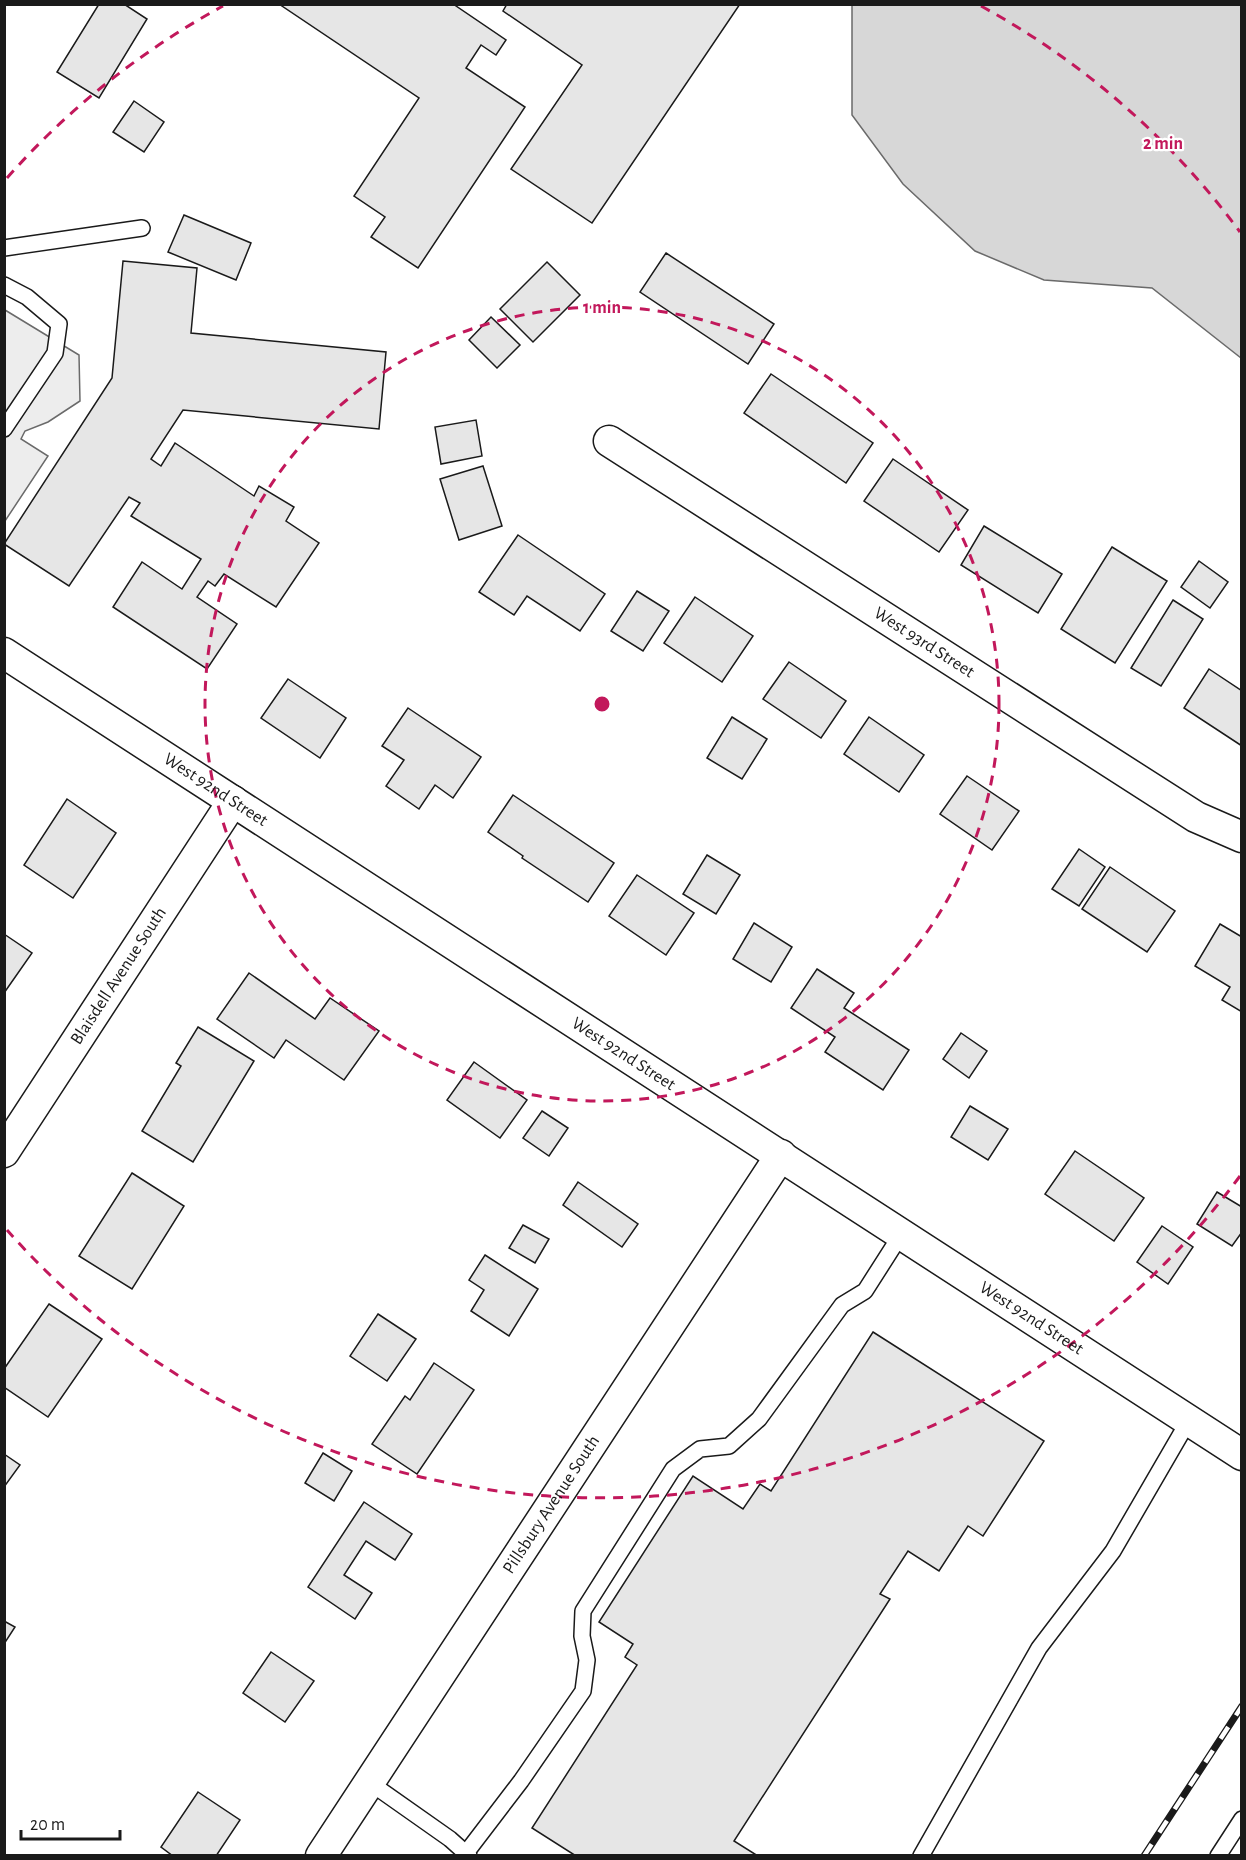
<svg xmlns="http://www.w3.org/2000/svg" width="1246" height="1860" font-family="'Alegreya Sans',sans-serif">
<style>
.built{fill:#ededed;stroke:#6a6a6a;stroke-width:1.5}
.water{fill:#d7d7d7;stroke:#6a6a6a;stroke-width:1.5}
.building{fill:#e6e6e6;stroke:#1a1a1a;stroke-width:1.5}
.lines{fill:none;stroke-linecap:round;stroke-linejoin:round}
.lane-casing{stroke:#1a1a1a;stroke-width:18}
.street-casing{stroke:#1a1a1a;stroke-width:33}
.lane{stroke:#fff;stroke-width:15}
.street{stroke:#fff;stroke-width:30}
.rail-casing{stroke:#1a1a1a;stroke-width:7}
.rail{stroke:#fff;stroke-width:4.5;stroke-dasharray:14;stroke-linecap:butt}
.ring{fill:none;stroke:#c2185b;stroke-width:3;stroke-dasharray:10 8}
.labels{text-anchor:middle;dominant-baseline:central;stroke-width:4.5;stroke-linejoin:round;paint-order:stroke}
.street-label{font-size:18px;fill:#1a1a1a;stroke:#fff}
.centre{fill:#c2185b;stroke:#fff;stroke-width:3}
.ring-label{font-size:18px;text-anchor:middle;font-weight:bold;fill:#c2185b;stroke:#fff;stroke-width:4.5;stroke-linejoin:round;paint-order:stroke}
</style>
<rect width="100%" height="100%" fill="#fff"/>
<polygon class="built" points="5,310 79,355 80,401 48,422 25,431 21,439 48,456 5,521"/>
<polygon class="water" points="852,5 1241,5 1241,358 1152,288 1044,280 975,251 903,184 852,115"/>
<g class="building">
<polygon points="99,4 124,4 147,19 99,98 57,72"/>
<polygon points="279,4 453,4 506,40 496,55 481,45 466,68 525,107 418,268 371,237 385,217 354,196 419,98"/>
<polygon points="507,4 740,4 592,223 511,169 582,65 503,11"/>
<polygon points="134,101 164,122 144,152 113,132"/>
<polygon points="184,215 251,243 236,280 168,252"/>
<polygon points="666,253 774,324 748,364 640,292"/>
<polygon points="123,261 197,268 191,333 386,352 379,429 183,410 151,459 161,466 175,443 254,496 259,486 294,507 286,521 319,543 276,607 224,574 215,586 208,581 197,597 237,624 207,669 113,607 142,562 182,589 201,559 131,516 140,503 129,497 69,586 4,544 112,378"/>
<polygon points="547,262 580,295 533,342 500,309"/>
<polygon points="491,317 520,345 497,368 469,340"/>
<polygon points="771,374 873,443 846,483 744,413"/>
<polygon points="476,420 482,456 441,464 435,427"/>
<polygon points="893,459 968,510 939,552 864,501"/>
<polygon points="483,466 502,526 459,540 440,479"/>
<polygon points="984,526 1062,574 1038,613 961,565"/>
<polygon points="518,535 605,594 580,631 527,596 514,615 479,592"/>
<polygon points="1112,547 1167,581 1115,663 1061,629"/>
<polygon points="1199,561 1228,582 1210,608 1181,587"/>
<polygon points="637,591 669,611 643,651 611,631"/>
<polygon points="695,597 753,636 722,682 664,643"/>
<polygon points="1173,600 1203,619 1161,686 1131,668"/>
<polygon points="789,662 846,701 821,738 763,699"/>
<polygon points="1209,669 1242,691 1242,746 1184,708"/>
<polygon points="288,679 346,718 320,758 261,718"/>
<polygon points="408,708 481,757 453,798 435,785 419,809 386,786 404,760 382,746"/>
<polygon points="732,717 767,739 742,779 707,758"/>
<polygon points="869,717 924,755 899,792 844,754"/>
<polygon points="967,776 1019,811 992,850 940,814"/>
<polygon points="513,795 614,863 588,902 522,858 523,856 488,832"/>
<polygon points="67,799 116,833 73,898 24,865"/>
<polygon points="1079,849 1105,867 1079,906 1052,889"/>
<polygon points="707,855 740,875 716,914 683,894"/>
<polygon points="1110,867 1175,911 1147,952 1082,909"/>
<polygon points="637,875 694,913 666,955 609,916"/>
<polygon points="754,923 792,947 771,982 733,959"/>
<polygon points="1220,924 1242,937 1242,1012 1222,1000 1230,987 1195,966"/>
<polygon points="4,934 32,953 4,993"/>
<polygon points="817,969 854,993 844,1008 909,1050 883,1090 825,1052 835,1037 791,1008"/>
<polygon points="249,973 315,1019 330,998 379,1031 344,1080 286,1040 274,1058 217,1019"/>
<polygon points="198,1027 254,1061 193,1162 142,1131 181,1066 176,1063"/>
<polygon points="961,1033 987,1051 969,1078 943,1059"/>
<polygon points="474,1062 527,1100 500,1138 447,1100"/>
<polygon points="970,1106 1008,1129 988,1160 951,1137"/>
<polygon points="542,1111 568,1128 549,1156 523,1138"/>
<polygon points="1075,1151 1144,1198 1114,1241 1045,1194"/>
<polygon points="132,1173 184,1206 132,1289 79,1256"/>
<polygon points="578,1182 638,1224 622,1247 563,1205"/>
<polygon points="1217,1192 1242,1207 1242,1232 1232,1246 1197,1224"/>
<polygon points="523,1225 549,1239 535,1263 509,1248"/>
<polygon points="1162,1226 1193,1247 1168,1284 1137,1262"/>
<polygon points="485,1255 538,1289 509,1336 471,1311 484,1290 469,1280"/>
<polygon points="49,1304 102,1339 48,1417 4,1387 4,1369"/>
<polygon points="378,1314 416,1339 387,1381 350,1356"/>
<polygon points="873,1332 1044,1441 983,1536 968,1526 939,1571 908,1551 880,1594 890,1599 734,1841 758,1856 576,1856 532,1828 637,1665 625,1657 633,1644 599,1622 693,1476 743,1509 760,1484 771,1491"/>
<polygon points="434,1363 474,1390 417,1474 372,1444 405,1396 410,1400"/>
<polygon points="323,1453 352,1471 334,1501 305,1483"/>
<polygon points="4,1454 20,1465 4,1487"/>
<polygon points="364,1502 412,1534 395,1560 366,1541 344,1575 372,1593 355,1619 308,1587"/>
<polygon points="4,1621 15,1627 4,1644"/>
<polygon points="271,1652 314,1681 285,1722 243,1693"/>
<polygon points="198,1792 240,1820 216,1856 173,1856 161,1847"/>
</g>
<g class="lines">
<defs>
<g id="lane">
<polyline points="4,248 142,228"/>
<polyline points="4,285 27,297 59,324 55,353 4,429"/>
<polyline points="369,1782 450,1839 469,1856"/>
<polyline points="466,1853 521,1781 583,1691 587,1660 582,1636 583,1611 673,1469 700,1449 729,1446 759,1419 842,1305 865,1291 902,1233"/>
<polyline points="921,1856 1039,1648 1113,1551 1189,1420"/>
<polyline points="1218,1856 1242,1819"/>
</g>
<g id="street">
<path id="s1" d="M 609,441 L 1196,817 L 1242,837"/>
<path id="s2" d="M 4,653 L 1242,1455"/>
<path id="s3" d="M 4,1152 L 233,801"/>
<path id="s4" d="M 321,1856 L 781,1155"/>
</g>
</defs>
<use href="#lane" class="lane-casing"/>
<use href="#street" class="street-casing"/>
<use href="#lane" class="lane"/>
<use href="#street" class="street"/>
<defs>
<polyline id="rail" points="1144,1856 1242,1706"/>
</defs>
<use href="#rail" class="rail-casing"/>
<use href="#rail" class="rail"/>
</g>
<g class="ring">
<circle cx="602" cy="704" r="397"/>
<path d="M1240 1176A794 794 0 0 1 7 1230M7 178A794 794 0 0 1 223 6M981 6A794 794 0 0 1 1240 232"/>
</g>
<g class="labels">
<g class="street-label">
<text stroke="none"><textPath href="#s1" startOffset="374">West 93rd Street</textPath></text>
<text stroke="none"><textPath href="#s2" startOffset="252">West 92nd Street</textPath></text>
<text stroke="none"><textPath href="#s3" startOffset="210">Blaisdell Avenue South</textPath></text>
<text stroke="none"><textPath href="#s2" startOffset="738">West 92nd Street</textPath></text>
<text stroke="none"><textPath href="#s2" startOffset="1224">West 92nd Street</textPath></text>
<text stroke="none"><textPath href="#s4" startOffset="420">Pillsbury Avenue South</textPath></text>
</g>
</g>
<circle cx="602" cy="704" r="9" class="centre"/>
<g class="ring-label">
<text x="1163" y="149">2 min</text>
<text x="602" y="313">1 min</text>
</g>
<rect width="1246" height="1860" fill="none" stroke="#1a1a1a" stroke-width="12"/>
<path d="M21 1830v9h99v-9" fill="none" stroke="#1a1a1a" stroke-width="3"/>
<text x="30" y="1830" font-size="18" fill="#1a1a1a" stroke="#ffffff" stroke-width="4.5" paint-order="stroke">20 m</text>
</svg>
